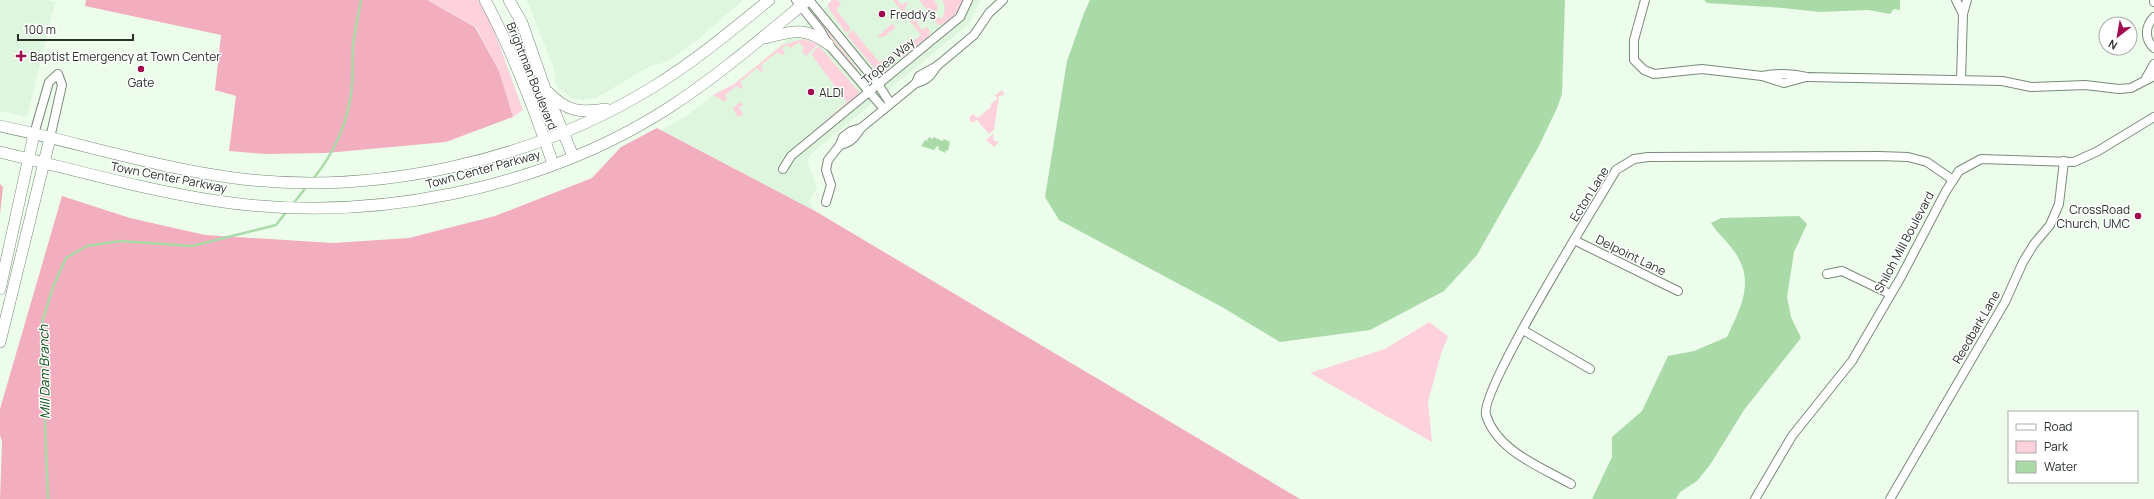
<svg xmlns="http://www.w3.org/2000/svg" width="2154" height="499" font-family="Manrope,sans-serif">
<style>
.built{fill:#def6dd}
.green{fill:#fed2dc}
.forest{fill:#f2adbe}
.water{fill:#abdaa9}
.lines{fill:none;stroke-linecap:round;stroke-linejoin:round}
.stream{stroke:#abdaa9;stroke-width:2.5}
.street-casing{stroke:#7a8a79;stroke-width:10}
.secondary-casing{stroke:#7a8a79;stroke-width:12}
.street{stroke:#fff;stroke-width:8}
.secondary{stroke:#fff;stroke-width:11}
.poi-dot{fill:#a00a4f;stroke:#fff;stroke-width:1.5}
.labels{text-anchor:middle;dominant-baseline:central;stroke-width:3;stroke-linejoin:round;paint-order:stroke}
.poi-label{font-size:12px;fill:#293029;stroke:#fff;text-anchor:start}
.street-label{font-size:12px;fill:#293029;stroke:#fff}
.water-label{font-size:13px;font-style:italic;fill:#064c0e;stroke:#fff}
</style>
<rect width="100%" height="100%" fill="#ecfeeb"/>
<g class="built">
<polygon points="0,0 47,0 55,2 27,117 0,111"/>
<polygon points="527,0 743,0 702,36 667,62 650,66 596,98 583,100 571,98 556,85 554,69"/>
<polygon points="834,0 982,0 979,3 969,24 812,153 807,161 817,188 809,201 815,211 662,130 686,116 715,94 730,88"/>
</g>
<g class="green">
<polygon points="427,0 478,0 492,25 523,110 513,117 499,71 476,27"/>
<polygon points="832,0 838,0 841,5 836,10 850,27 850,30 846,33 829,9 828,4"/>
<polygon points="893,0 897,0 902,5 907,2 908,5 904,8 914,20 920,18 917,23 922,30 927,27 930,31 929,36 901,58 895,56 896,49 910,38 913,41 921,35"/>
<polygon points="919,0 934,0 938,6 937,10 930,13"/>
<path d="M 942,0 L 963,0 C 958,10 951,25 938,25 L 935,20 L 938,17 L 943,18 C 944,11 947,8 942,0 Z"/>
<polygon points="813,15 815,15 858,70 856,70"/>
<polygon points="892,24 896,27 884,37 877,37"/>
<polygon points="853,30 879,62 886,58 890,62 889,69 881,74 877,74 878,70 875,69 847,35"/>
<polygon points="803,39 818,44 806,56 802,51 804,48 799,42 791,48 786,45 782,48 785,54 781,55 778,52 761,65 763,71 761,72 757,68 740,82 743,88 741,89 736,86 725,95 727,99 725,102 713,95 734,84 782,45"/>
<polygon points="819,46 859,92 856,97 821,124 847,102 813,57 812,53"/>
<polygon points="1002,90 1005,95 999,96 994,130 989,134 977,120 972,123 969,118 973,114 978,118 992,106 990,104 997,99 995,95"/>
<polygon points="739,102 743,105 739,108 743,114 738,117 733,109"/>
<polygon points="994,133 993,140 999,142 994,147 986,140"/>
<polygon points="1429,322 1448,336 1441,354 1428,402 1432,442 1310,373 1385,349"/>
</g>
<g class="forest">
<polygon points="86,0 427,0 475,27 499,71 513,117 446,142 326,153 266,154 229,151 236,96 215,90 221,35 85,6"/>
<polygon points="657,128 815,211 1300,499 0,499 2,442 0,435 0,409 62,196 130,218 205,235 333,243 409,238 495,216 592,178 621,147"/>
<polygon points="0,184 3,187 0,214"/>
</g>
<g class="water">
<polygon points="1090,0 1565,0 1562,94 1557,108 1539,146 1477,255 1444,291 1370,330 1280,342 1222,307 1059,220 1045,197 1067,61 1084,13"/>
<polygon points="1704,0 1900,0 1900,10 1894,9 1890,14 1868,10 1819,12 1783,8 1707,3"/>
<polygon points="929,137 932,139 934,137 942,141 944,139 950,142 948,151 946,150 945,153 938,149 939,147 937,146 934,150 921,146 925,140 927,141"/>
<path d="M 1799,216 L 1807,224 L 1794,252 L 1787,297 L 1791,317 L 1801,338 L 1744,410 L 1710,465 L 1697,481 L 1680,492 L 1676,499 L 1592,499 L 1612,457 L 1612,437 L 1642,411 L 1668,356 L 1694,351 L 1727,337 C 1740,309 1755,283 1736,254 C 1729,243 1718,234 1711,223 L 1721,218 Z"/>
</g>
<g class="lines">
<g class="stream">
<path d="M 313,179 C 335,152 349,120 352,85 C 353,72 352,58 353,45 C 355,30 358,15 361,0"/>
<polyline points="293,204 307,186"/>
<polyline points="48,499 41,326 53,287 66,258 87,246 120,241 192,246 276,225 287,211"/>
</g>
<defs>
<g id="street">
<polyline points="796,0 820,30 828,44 884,109"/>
<polyline points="809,0 878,84 890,103"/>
<polyline points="1645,0 1634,40 1634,60 1644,70 1654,74 1702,69 1762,76 1784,83 1806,77"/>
<polyline points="1956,0 1963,14"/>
<polyline points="2154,0 2154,2"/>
<path d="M 2154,17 C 2145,26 2144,39 2154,48"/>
<path d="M 1762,76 C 1778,73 1791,73 1807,77 L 2002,81 L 2031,87 L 2085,85 L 2119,89 L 2131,88 L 2154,76"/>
<polyline points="1961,80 1963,14 1967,0"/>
<polyline points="2145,80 2154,64"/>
<path d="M 916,83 C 927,81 931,75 937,66"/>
<polyline points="34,134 49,82 58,74 62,85 50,138"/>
<path d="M 840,145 C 851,143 855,137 861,128 L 916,83 L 919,76 L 937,66 L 974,35 L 989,13 L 1003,0"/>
<polyline points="783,169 791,156 960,17 968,0"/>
<polyline points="826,202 831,185 826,170 828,160 840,145 843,137 851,131 861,128"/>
<polyline points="1574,240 1678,291"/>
<polyline points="1827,274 1842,271 1890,294"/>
<polyline points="1523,330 1590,369"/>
<path d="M 1571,484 C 1541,467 1497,451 1486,415 C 1479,391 1597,203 1616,170 L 1634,159 L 1648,157 L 1879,156 L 1908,157 L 1927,162 L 1953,180"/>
<polyline points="1755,499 1792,436 1852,361 1901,277 1946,191 1959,171 1981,159 2074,162 2098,151 2154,117"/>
<polyline points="1890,499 2005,302 2023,262 2034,244 2050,225 2059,204 2064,161"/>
</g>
<g id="secondary">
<path d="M 485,0 C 513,52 534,108 553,164"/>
<polyline points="509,0 522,23 545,89 573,156"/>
<path d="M 765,38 C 792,31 805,26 828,44"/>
<path d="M 549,93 C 567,112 581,113 606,109"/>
<path d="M 0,126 C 80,143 160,169 242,179 C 381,195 534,160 653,87 C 695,61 731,31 769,0"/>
<path d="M 0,152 C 72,169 144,190 217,201 C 368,224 542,190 670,107 C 719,75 763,37 808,0"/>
<polyline points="0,289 34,134"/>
<polyline points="0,342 50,138"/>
</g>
</defs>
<use href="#street" class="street-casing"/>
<use href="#secondary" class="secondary-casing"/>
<use href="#street" class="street"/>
<use href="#secondary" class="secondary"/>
</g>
<g class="poi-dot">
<circle cx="882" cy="14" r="4"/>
<path d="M19 50h4v4h4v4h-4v4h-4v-4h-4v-4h4z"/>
<circle cx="141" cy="69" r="4"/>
<circle cx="811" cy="92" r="4"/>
<circle cx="2138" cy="216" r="4"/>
</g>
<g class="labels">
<g class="poi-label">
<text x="890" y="14">Freddy's</text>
<text x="30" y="56">Baptist Emergency at Town Center</text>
<text x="141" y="82" text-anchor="middle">Gate</text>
<text x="819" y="92">ALDI</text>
<text x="2130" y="209" text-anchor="end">CrossRoad<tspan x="2130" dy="14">Church, UMC</tspan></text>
</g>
<g class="street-label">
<text transform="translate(888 61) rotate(-40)">Tropea Way</text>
<text transform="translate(532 76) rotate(68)">Brightman Boulevard</text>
<text transform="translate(483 169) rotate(-15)">Town Center Parkway</text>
<text transform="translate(169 177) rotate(11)">Town Center Parkway</text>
<text transform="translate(1589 194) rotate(-58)">Ecton Lane</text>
<text transform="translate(1904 242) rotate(-62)">Shiloh Mill Boulevard</text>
<text transform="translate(1631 255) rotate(26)">Delpoint Lane</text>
<text transform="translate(1976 327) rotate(-60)">Reedbark Lane</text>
</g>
<g class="water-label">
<text transform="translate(44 372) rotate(-91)">Mill Dam Branch</text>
</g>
</g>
<rect x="2008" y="411" width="130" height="72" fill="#ffffff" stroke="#a9aca9"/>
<rect x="2016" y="424" width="20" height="6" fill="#ffffff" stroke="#a9aca9"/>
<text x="2044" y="431" font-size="12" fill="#293029">Road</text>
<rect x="2016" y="441" width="20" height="12" fill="#fed2dc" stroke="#a9aca9"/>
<text x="2044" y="451" font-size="12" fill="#293029">Park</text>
<rect x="2016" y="461" width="20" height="12" fill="#abdaa9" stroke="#a9aca9"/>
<text x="2044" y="471" font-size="12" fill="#293029">Water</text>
<g transform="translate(2118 36) rotate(211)"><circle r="19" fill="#ffffff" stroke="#a9aca9"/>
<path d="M0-3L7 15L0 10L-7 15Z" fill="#a00a4f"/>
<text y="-6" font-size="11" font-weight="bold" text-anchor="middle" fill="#293029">N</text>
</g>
<path d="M18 34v6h115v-6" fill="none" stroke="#293029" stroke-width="2"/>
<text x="24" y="34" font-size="12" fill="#293029" stroke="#ffffff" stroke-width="3" paint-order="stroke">100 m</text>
</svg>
